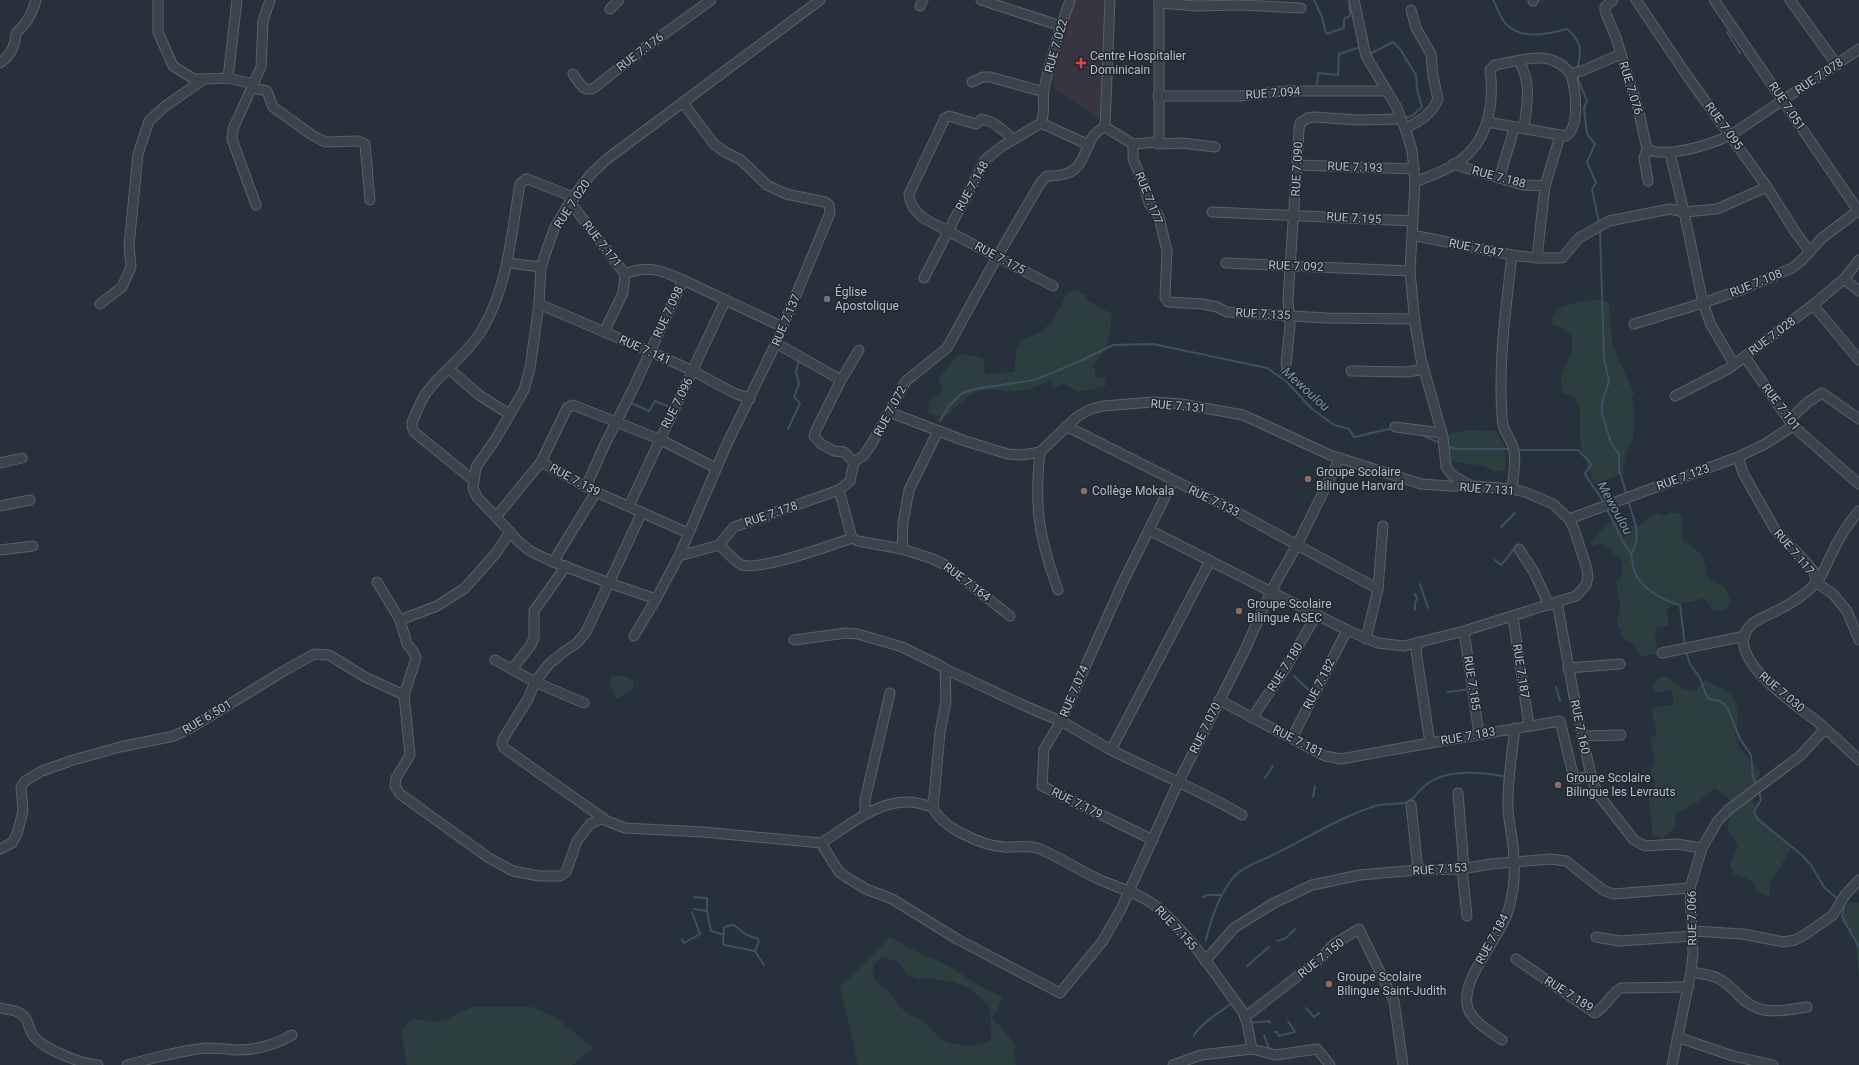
<svg xmlns="http://www.w3.org/2000/svg" width="1859" height="1065" font-family="Roboto,sans-serif">
<style>
.medical{fill:#363540}
.green{fill:#2c3f3e;fill-rule:evenodd}
.lines{fill:none;stroke-linecap:round;stroke-linejoin:round}
.stream{stroke:#3f5062;stroke-width:2}
.minor-casing{stroke:#596169;stroke-width:11}
.minor{stroke:#3b434b;stroke-width:9}
.health-dot{fill:#e0444e;stroke:#202830;stroke-width:1.5}
.worship-dot{fill:#6b7280;stroke:#202830;stroke-width:1.5}
.education-dot{fill:#8d6e63;stroke:#202830;stroke-width:1.5}
.labels{text-anchor:middle;dominant-baseline:central;stroke-width:3;stroke-linejoin:round;paint-order:stroke}
.street-label{font-size:12px;fill:#b7bec7;stroke:#202830}
.poi-label{font-size:12px;fill:#b7bec7;stroke:#202830;text-anchor:start}
.water-label{font-size:13px;font-style:italic;fill:#7b91a6;stroke:#202830}
</style>
<rect width="100%" height="100%" fill="#27313b"/>
<polygon class="medical" points="1074,0 1109,0 1106,124 1055,89 1051,76"/>
<g class="green">
<path d="M 1077,290 L 1085,295 L 1088,301 L 1112,314 L 1108,344 L 1094,365 L 1096,378 L 1104,378 L 1106,386 L 1079,392 L 1064,384 L 1055,387 L 1051,380 C 1040,386 1028,390 1016,391 C 1006,392 995,389 985,390 C 968,393 955,407 944,418 L 928,413 L 929,402 L 943,390 L 938,379 L 958,355 L 977,356 L 984,359 L 985,374 L 1015,372 C 1014,332 1025,344 1049,325 C 1056,319 1063,300 1068,292 Z"/>
<path d="M 1599,299 L 1609,303 L 1612,341 L 1618,358 L 1634,393 L 1632,398 L 1635,421 L 1633,439 L 1626,453 L 1623,469 L 1625,473 L 1607,479 L 1595,485 C 1589,469 1581,455 1580,438 C 1579,427 1582,414 1578,403 C 1576,397 1569,395 1563,393 C 1557,376 1566,368 1571,353 C 1573,348 1572,341 1572,336 L 1565,329 L 1552,325 C 1552,322 1552,318 1553,316 C 1558,303 1586,301 1599,299 Z"/>
<path d="M 1467,430 L 1496,431 L 1504,444 L 1506,471 C 1502,471 1497,472 1493,471 C 1488,469 1484,466 1478,465 C 1451,460 1446,468 1449,434 Z"/>
<path d="M 1672,512 L 1681,514 C 1684,522 1682,533 1683,542 C 1690,545 1697,549 1701,555 C 1710,570 1702,582 1724,586 L 1729,596 L 1730,603 L 1725,610 L 1716,610 L 1714,612 L 1705,598 L 1667,608 L 1668,626 L 1656,628 L 1655,632 L 1657,654 L 1640,657 C 1636,648 1634,641 1624,640 L 1617,623 L 1620,606 L 1616,582 L 1622,575 L 1622,560 C 1614,555 1609,547 1602,543 L 1593,546 L 1591,543 L 1599,532 L 1612,520 C 1622,521 1629,526 1638,527 L 1656,513 L 1665,516 Z"/>
<path d="M 612,675 L 628,677 L 633,681 L 634,688 L 619,698 L 616,698 C 612,692 608,681 612,675 Z"/>
<path d="M 1666,676 L 1683,689 L 1696,691 L 1705,680 C 1725,689 1738,694 1738,719 C 1738,726 1734,733 1736,740 C 1740,751 1753,763 1760,772 C 1753,790 1749,798 1758,816 L 1792,847 L 1771,882 L 1769,897 L 1757,891 L 1753,882 L 1733,873 L 1730,864 L 1738,845 L 1728,830 L 1730,800 L 1715,788 L 1699,801 L 1676,814 L 1675,827 L 1663,838 L 1653,836 L 1652,833 L 1649,796 L 1655,783 L 1650,771 L 1655,760 L 1650,738 L 1657,735 L 1651,709 L 1674,704 L 1672,691 L 1654,692 L 1652,684 L 1657,679 Z"/>
<polygon points="1853,902 1859,903 1859,977 1855,938 1841,920 1845,905"/>
<path d="M 890,937 L 919,953 L 947,965 L 983,988 L 1003,998 L 992,1019 L 1000,1026 L 1016,1046 L 1013,1051 L 1016,1065 L 858,1065 L 840,987 ZM 884,957 L 898,962 L 907,975 L 918,979 L 928,978 L 949,981 L 968,987 L 988,1004 C 989,1018 994,1026 990,1041 L 968,1046 L 947,1043 L 938,1037 L 930,1027 L 919,1019 L 908,1014 L 899,1006 L 889,991 L 876,982 L 872,974 L 874,964 Z"/>
<path d="M 471,1007 L 532,1007 L 556,1018 L 594,1048 L 572,1065 L 407,1065 L 401,1031 C 411,1013 421,1022 436,1021 C 448,1020 461,1012 471,1007 Z"/>
</g>
<g class="lines">
<g class="stream">
<polyline points="1314,0 1322,17 1326,34 1344,28 1344,19 1350,16 1349,0"/>
<path d="M 1493,0 C 1497,7 1501,20 1507,25 C 1523,40 1548,34 1567,29 C 1582,41 1582,52 1577,69"/>
<polyline points="1727,32 1740,53"/>
<polyline points="1368,55 1393,42 1400,49 1416,75 1417,89 1422,107 1412,116 1403,118"/>
<polyline points="1577,76 1587,101 1584,108 1587,134 1595,144 1587,162 1596,183 1592,189 1599,223"/>
<polyline points="1317,87 1318,73 1338,75 1339,54 1361,47"/>
<polyline points="1600,229 1604,359 1609,381 1602,403 1602,414 1611,443 1619,454 1619,469 1627,496"/>
<polyline points="1280,376 1283,365"/>
<polyline points="629,402 649,411 655,401 672,408"/>
<path d="M 940,421 L 948,407 L 961,394 L 974,389 L 1035,380 L 1078,362 L 1113,345 L 1153,344 L 1267,368 L 1287,382 L 1311,408 L 1334,425 L 1349,429 L 1354,437 C 1364,436 1386,428 1393,429"/>
<polyline points="788,429 800,403 794,397 799,384 796,371 799,360"/>
<polyline points="1419,434 1440,443"/>
<polyline points="1448,447 1457,449 1511,449"/>
<path d="M 1517,450 L 1578,450 L 1590,462 L 1591,465 L 1585,473 C 1587,480 1600,494 1604,503"/>
<path d="M 1628,500 C 1633,518 1643,537 1631,554 C 1632,559 1633,565 1634,570 C 1640,588 1663,601 1680,605 L 1685,646"/>
<polyline points="1607,509 1622,540 1631,554"/>
<polyline points="1501,527 1515,513"/>
<polyline points="1495,560 1501,565 1515,548"/>
<polyline points="1420,584 1428,608"/>
<polyline points="1415,594 1417,598 1415,603 1415,610"/>
<polyline points="1686,651 1690,664 1700,678 1706,695 1709,699 1720,701 1727,707 1740,739 1751,755 1753,777 1757,785"/>
<polyline points="1294,676 1311,692"/>
<polyline points="1556,687 1560,701"/>
<polyline points="1448,692 1470,689"/>
<polyline points="1265,778 1273,766"/>
<polyline points="1759,791 1761,800 1754,811 1757,819 1801,854 1811,865 1824,887 1839,900"/>
<polyline points="1313,797 1315,786"/>
<polyline points="694,897 707,898 707,911 711,931 724,935"/>
<polyline points="1203,897 1208,895 1221,895"/>
<polyline points="1842,905 1844,908 1842,917 1859,947"/>
<polyline points="694,909 707,911"/>
<polyline points="682,939 684,943 700,934 692,912"/>
<path d="M 1206,940 C 1211,919 1219,896 1232,879 C 1242,867 1258,862 1271,856 C 1306,839 1338,818 1375,806 C 1384,803 1402,805 1408,802 C 1415,798 1420,789 1426,785 C 1445,769 1479,772 1502,776"/>
<polyline points="1277,941 1286,938 1295,929"/>
<polyline points="755,951 724,945 723,944 724,928 727,926 734,925 745,934 758,939 759,941 755,951 764,965"/>
<polyline points="1247,966 1269,947"/>
<polyline points="1306,1008 1314,1017 1319,1013"/>
<polyline points="1250,1023 1269,1021 1270,1023"/>
<polyline points="1275,1032 1277,1032 1279,1036 1295,1032 1288,1021"/>
<polyline points="1264,1035 1270,1051"/>
<path d="M 1194,1036 C 1197,1026 1223,1010 1232,1003"/>
</g>
<defs>
<g id="minor">
<polyline points="158,0 158,32 173,66 194,79 204,79"/>
<polyline points="237,0 228,78 253,84"/>
<polyline points="820,0 607,159 591,174 573,197 555,227 550,240 541,267 539,304 530,368 524,390 495,440 476,467 473,488 477,497 496,517 518,541 530,551 553,562 609,583 586,632 577,643 565,651 549,664 535,682 528,699 503,739 502,744 504,748 607,821 625,828 703,832 821,843 839,872 846,877 866,889 892,899 957,939 1060,993 1102,942 1121,909 1178,783 1245,650 1271,591 1297,545 1340,458"/>
<polyline points="981,0 1061,26"/>
<polyline points="1354,0 1366,56 1396,106 1405,128 1412,150 1415,182 1412,235 1512,255 1537,258 1562,258 1579,238 1609,221 1670,209 1684,212 1717,209 1767,187"/>
<polyline points="1613,0 1605,7 1605,11 1616,38 1638,108 1647,149 1644,158 1648,181"/>
<polyline points="1636,0 1688,77 1767,187 1796,233 1810,252"/>
<polyline points="1714,0 1859,212"/>
<polyline points="1790,0 1837,65"/>
<polyline points="1533,1 1534,0"/>
<polyline points="1159,3 1197,6 1239,5 1301,8"/>
<polyline points="920,6 923,0"/>
<polyline points="610,9 619,0"/>
<path d="M 0,63 C 11,55 15,46 16,33 C 27,23 32,14 36,0"/>
<path d="M 573,74 C 579,82 583,93 594,88 L 642,50 L 711,0"/>
<polyline points="972,82 983,77 990,77 1044,92"/>
<polyline points="252,88 267,91 273,107 312,135 325,142 358,141 365,144 370,200"/>
<polyline points="1158,96 1240,96 1286,91 1387,91"/>
<path d="M 1487,122 L 1566,136 C 1581,126 1575,88 1571,74"/>
<polyline points="1041,123 1089,145"/>
<polyline points="1105,127 1133,144 1159,142 1159,0"/>
<polyline points="1105,127 1110,0"/>
<path d="M 1405,128 C 1420,122 1432,114 1438,99 L 1433,76 L 1431,54 L 1416,28 L 1411,10"/>
<path d="M 1013,139 C 1003,130 995,122 982,119 L 976,124 L 949,116 L 945,118 L 909,194 C 910,205 916,213 925,219 L 1053,286"/>
<polyline points="1133,144 1133,159 1144,185 1149,203 1159,217 1167,251 1165,297 1168,302 1203,304 1217,307 1227,312 1326,318 1415,319"/>
<polyline points="1157,144 1182,143 1215,147"/>
<path d="M 1647,149 C 1668,159 1711,144 1731,135 L 1859,49"/>
<polyline points="1670,153 1684,212 1703,303 1711,325 1734,364"/>
<polyline points="1453,164 1523,185 1545,186 1537,258"/>
<polyline points="1297,165 1414,169"/>
<path d="M 1500,178 C 1503,161 1510,146 1514,128 L 1524,128 C 1527,103 1532,84 1519,61"/>
<path d="M 1415,182 C 1432,175 1456,167 1469,153 C 1490,132 1494,99 1490,70 L 1495,65 C 1523,60 1550,48 1571,74 L 1584,70 L 1621,54"/>
<polyline points="1545,186 1560,136"/>
<polyline points="570,202 625,274 623,293 604,332"/>
<polyline points="256,205 232,139 233,129 261,67 263,21 270,0"/>
<polyline points="1212,212 1413,221"/>
<polyline points="1412,235 1410,271 1415,324 1421,359 1443,437 1446,467 1452,475 1468,484"/>
<path d="M 1512,255 C 1506,308 1498,362 1502,416 C 1502,431 1509,435 1513,447 C 1517,459 1513,476 1512,489"/>
<polyline points="508,263 541,267"/>
<polyline points="1226,263 1410,271"/>
<path d="M 625,274 C 648,265 661,270 683,280"/>
<path d="M 924,278 L 985,160 L 1001,147 L 1041,123 C 1046,112 1042,101 1044,89 C 1050,59 1060,29 1070,0"/>
<polyline points="1844,279 1859,291"/>
<polyline points="100,304 122,287 131,267 129,246 138,154 149,121 164,107 204,79 228,78"/>
<polyline points="539,304 649,351 693,371 734,393 750,399"/>
<polyline points="1813,305 1859,360"/>
<polyline points="1634,324 1703,303 1743,289 1792,268 1802,260 1822,238 1859,210"/>
<path d="M 776,343 L 841,380 L 816,430 L 814,436 L 821,444 L 834,451 L 844,452 L 854,462 L 863,456 L 871,445 L 906,381 L 947,348 L 997,257 L 1041,182 L 1047,176 C 1096,177 1076,140 1105,127"/>
<polyline points="1745,357 1793,426 1859,484"/>
<polyline points="1286,364 1290,326 1288,299 1299,130 1300,123 1308,118 1314,117 1358,120 1401,119"/>
<polyline points="449,369 479,395 509,414"/>
<polyline points="1351,371 1408,372 1424,369"/>
<polyline points="841,380 859,350"/>
<polyline points="1675,396 1728,369 1813,305 1844,279 1859,260"/>
<polyline points="889,412 965,441 1008,454 1023,455 1040,452 1078,416 1091,409 1103,406 1153,402 1182,404 1243,415 1330,455 1421,484 1449,486 1473,486 1512,489 1525,492 1553,504 1569,519 1574,529 1587,569 1588,577 1586,585 1576,596 1464,631 1404,646 1378,643 1347,630 1149,530"/>
<polyline points="1789,420 1808,402 1822,393 1859,419"/>
<polyline points="1066,426 1233,510 1378,589 1366,639"/>
<polyline points="1395,427 1442,433"/>
<polyline points="938,431 909,490 903,523 902,549 933,559 947,566 1010,616"/>
<path d="M 1040,452 C 1034,507 1039,538 1058,590"/>
<polyline points="1738,457 1743,473 1776,531 1805,561 1814,572 1817,583 1833,594 1847,611 1859,640"/>
<polyline points="0,463 22,458"/>
<path d="M 473,480 L 414,432 L 412,427 L 412,422 C 417,412 420,401 427,392 C 443,370 470,352 483,328 C 509,283 511,233 520,184 L 526,179 L 530,180 L 573,197"/>
<polyline points="1173,481 1123,582 1061,721 1111,750 1210,561"/>
<polyline points="586,487 604,446 633,389 683,280 783,327"/>
<polyline points="839,490 852,538 858,541 902,549"/>
<polyline points="0,506 30,500"/>
<polyline points="629,506 725,301"/>
<path d="M 1859,511 C 1847,524 1838,540 1830,557 C 1826,565 1822,577 1816,583 C 1804,596 1789,605 1774,612 C 1767,616 1758,619 1752,624 C 1717,654 1799,707 1819,723 C 1833,735 1846,748 1859,760"/>
<polyline points="642,512 609,583 656,599 679,556 726,446 776,343 830,213 829,205 825,202 786,194 767,185 741,160 725,152 714,144 683,103"/>
<polyline points="496,517 541,462"/>
<polyline points="1569,519 1738,457 1765,444 1793,426"/>
<polyline points="688,533 596,492 541,462 567,408 573,405 659,439 716,468"/>
<path d="M 719,545 C 725,550 736,563 742,565 C 761,571 831,545 852,538"/>
<polyline points="1519,549 1534,572 1549,605"/>
<polyline points="0,550 33,546"/>
<polyline points="679,556 719,545 734,527 839,490 850,481 854,462"/>
<polyline points="553,562 596,492"/>
<polyline points="377,582 400,620 407,644 413,651 416,658 404,695 410,755 396,778 395,786 400,794 489,858 513,871 539,876 560,876 566,872 577,841 590,824 603,818"/>
<polyline points="1378,589 1383,526"/>
<polyline points="1557,602 1577,713 1592,779 1598,794 1634,840 1645,846 1677,844 1702,848"/>
<polyline points="1513,617 1529,726"/>
<polyline points="400,620 437,606 465,588 496,553 510,532"/>
<polyline points="1464,631 1479,734"/>
<polyline points="634,636 656,599"/>
<path d="M 794,640 L 846,633 L 858,634 L 902,647 L 941,666 L 945,669 L 946,701 L 940,733 L 933,807 C 940,827 983,846 1004,847 C 1016,848 1027,844 1040,849 C 1059,857 1077,869 1096,878 C 1117,888 1141,893 1159,909 C 1192,937 1217,977 1243,1012 L 1247,1023 L 1252,1049 L 1276,1055 L 1317,1049 L 1330,1065"/>
<polyline points="1418,642 1416,651 1430,743 1560,721 1574,778 1576,779 1591,776"/>
<polyline points="1662,653 1745,636"/>
<polyline points="495,660 535,682 584,703"/>
<polyline points="1568,668 1620,664"/>
<polyline points="512,669 531,645 534,638 534,611 566,566"/>
<path d="M 945,669 C 984,686 1021,706 1061,721 L 1044,749 L 1042,786 L 1153,840"/>
<polyline points="1219,700 1325,756 1341,759 1430,743"/>
<polyline points="1252,718 1285,669 1317,614"/>
<polyline points="1582,736 1621,735"/>
<polyline points="1292,738 1347,630"/>
<path d="M 1111,750 C 1155,772 1200,790 1242,815"/>
<polyline points="1458,793 1464,868"/>
<polyline points="1411,805 1418,870"/>
<polyline points="865,814 865,800 890,693"/>
<path d="M 821,843 C 848,827 875,801 909,802 C 917,802 925,805 933,807"/>
<polyline points="0,849 12,843 17,834 23,811 21,787 25,781 42,771 73,760 120,747 174,736 194,726 282,672 314,654 329,655 365,677 404,695"/>
<polyline points="1462,869 1467,916"/>
<polyline points="1693,931 1743,934 1783,942 1795,940 1806,934 1833,915 1845,895 1859,880"/>
<polyline points="1596,937 1620,941 1693,936"/>
<path d="M 1516,959 L 1595,1013 C 1607,1006 1610,994 1621,988 L 1689,987"/>
<polyline points="1205,961 1234,928 1274,903 1312,885 1360,875 1418,870 1462,869 1491,864 1551,859 1566,861 1603,890 1613,894 1690,888"/>
<path d="M 1691,972 C 1701,974 1712,974 1721,980 C 1735,988 1742,1003 1757,1008 C 1773,1014 1791,1009 1807,1007"/>
<path d="M 0,1008 C 10,1010 22,1010 27,1021 C 29,1026 30,1031 33,1035 C 42,1049 82,1064 98,1065"/>
<polyline points="1245,1017 1321,958 1334,944 1359,929 1394,1001 1403,1065"/>
<polyline points="1677,1037 1733,1056 1773,1065"/>
<path d="M 1502,1040 C 1490,1031 1469,1020 1467,1004 C 1463,974 1501,938 1509,908 C 1513,894 1515,876 1514,860 C 1514,843 1509,826 1508,809 C 1507,781 1512,755 1515,728"/>
<path d="M 127,1065 C 153,1058 179,1051 206,1048 C 216,1048 226,1049 236,1050 C 256,1050 275,1045 292,1035"/>
<polyline points="1173,1065 1201,1055 1252,1049"/>
<polyline points="1672,1065 1691,972 1693,953 1690,888 1702,848 1717,822 1728,810 1800,756 1825,729"/>
</g>
</defs>
<use href="#minor" class="minor-casing"/>
<use href="#minor" class="minor"/>
</g>
<path class="health-dot" d="M1079 57h4v4h4v4h-4v4h-4v-4h-4v-4h4z"/>
<circle class="worship-dot" cx="827" cy="299" r="4"/>
<g class="education-dot">
<circle cx="1308" cy="479" r="4"/>
<circle cx="1084" cy="491" r="4"/>
<circle cx="1239" cy="611" r="4"/>
<circle cx="1558" cy="785" r="4"/>
<circle cx="1329" cy="984" r="4"/>
</g>
<g class="labels">
<g class="street-label">
<text transform="translate(1056 46) rotate(-74)">RUE 7.022</text>
<text transform="translate(640 52) rotate(-37)">RUE 7.176</text>
<text transform="translate(1819 76) rotate(-34)">RUE 7.078</text>
<text transform="translate(1631 88) rotate(73)">RUE 7.076</text>
<text transform="translate(1273 93) rotate(-4)">RUE 7.094</text>
<text transform="translate(1787 106) rotate(56)">RUE 7.051</text>
<text transform="translate(1724 126) rotate(54)">RUE 7.095</text>
<text transform="translate(1355 167) rotate(2)">RUE 7.193</text>
<text transform="translate(1297 169) rotate(-87)">RUE 7.090</text>
<text transform="translate(1499 177) rotate(15)">RUE 7.188</text>
<text transform="translate(972 186) rotate(-61)">RUE 7.148</text>
<text transform="translate(1149 198) rotate(68)">RUE 7.177</text>
<text transform="translate(572 204) rotate(-57)">RUE 7.020</text>
<text transform="translate(1354 218) rotate(3)">RUE 7.195</text>
<text transform="translate(602 244) rotate(52)">RUE 7.171</text>
<text transform="translate(1476 248) rotate(11)">RUE 7.047</text>
<text transform="translate(1000 258) rotate(28)">RUE 7.175</text>
<text transform="translate(1296 266) rotate(2)">RUE 7.092</text>
<text transform="translate(1756 283) rotate(-22)">RUE 7.108</text>
<text transform="translate(668 312) rotate(-65)">RUE 7.098</text>
<text transform="translate(1263 314) rotate(3)">RUE 7.135</text>
<text transform="translate(786 320) rotate(-67)">RUE 7.137</text>
<text transform="translate(1772 336) rotate(-37)">RUE 7.028</text>
<text transform="translate(645 350) rotate(24)">RUE 7.141</text>
<text transform="translate(677 403) rotate(-63)">RUE 7.096</text>
<text transform="translate(1178 406) rotate(5)">RUE 7.131</text>
<text transform="translate(1781 407) rotate(53)">RUE 7.101</text>
<text transform="translate(890 411) rotate(-62)">RUE 7.072</text>
<text transform="translate(1683 477) rotate(-20)">RUE 7.123</text>
<text transform="translate(575 480) rotate(28)">RUE 7.139</text>
<text transform="translate(1487 489) rotate(4)">RUE 7.131</text>
<text transform="translate(1214 501) rotate(26)">RUE 7.133</text>
<text transform="translate(771 514) rotate(-19)">RUE 7.178</text>
<text transform="translate(1794 552) rotate(50)">RUE 7.117</text>
<text transform="translate(967 582) rotate(37)">RUE 7.164</text>
<text transform="translate(1285 667) rotate(-58)">RUE 7.180</text>
<text transform="translate(1521 671) rotate(81)">RUE 7.187</text>
<text transform="translate(1472 683) rotate(81)">RUE 7.185</text>
<text transform="translate(1319 684) rotate(-63)">RUE 7.182</text>
<text transform="translate(1074 691) rotate(-67)">RUE 7.074</text>
<text transform="translate(1782 692) rotate(40)">RUE 7.030</text>
<text transform="translate(207 717) rotate(-31)">RUE 6.501</text>
<text transform="translate(1580 727) rotate(78)">RUE 7.160</text>
<text transform="translate(1205 728) rotate(-64)">RUE 7.070</text>
<text transform="translate(1468 736) rotate(-10)">RUE 7.183</text>
<text transform="translate(1298 741) rotate(27)">RUE 7.181</text>
<text transform="translate(1077 803) rotate(26)">RUE 7.179</text>
<text transform="translate(1440 869) rotate(-4)">RUE 7.153</text>
<text transform="translate(1692 918) rotate(-91)">RUE 7.066</text>
<text transform="translate(1176 928) rotate(47)">RUE 7.155</text>
<text transform="translate(1492 939) rotate(-61)">RUE 7.184</text>
<text transform="translate(1321 958) rotate(-39)">RUE 7.150</text>
<text transform="translate(1569 994) rotate(32)">RUE 7.189</text>
</g>
<g class="poi-label">
<text x="1090" y="56">Centre Hospitalier<tspan x="1090" dy="14">Dominicain</tspan></text>
<text x="835" y="292">Église<tspan x="835" dy="14">Apostolique</tspan></text>
<text x="1316" y="472">Groupe Scolaire<tspan x="1316" dy="14">Bilingue Harvard</tspan></text>
<text x="1092" y="491">Collège Mokala</text>
<text x="1247" y="604">Groupe Scolaire<tspan x="1247" dy="14">Bilingue ASEC</tspan></text>
<text x="1566" y="778">Groupe Scolaire<tspan x="1566" dy="14">Bilingue les Levrauts</tspan></text>
<text x="1337" y="977">Groupe Scolaire<tspan x="1337" dy="14">Bilingue Saint-Judith</tspan></text>
</g>
<g class="water-label">
<text transform="translate(1306 389) rotate(42)">Mewoulou</text>
<text transform="translate(1615 508) rotate(61)">Mewoulou</text>
</g>
</g>
</svg>
